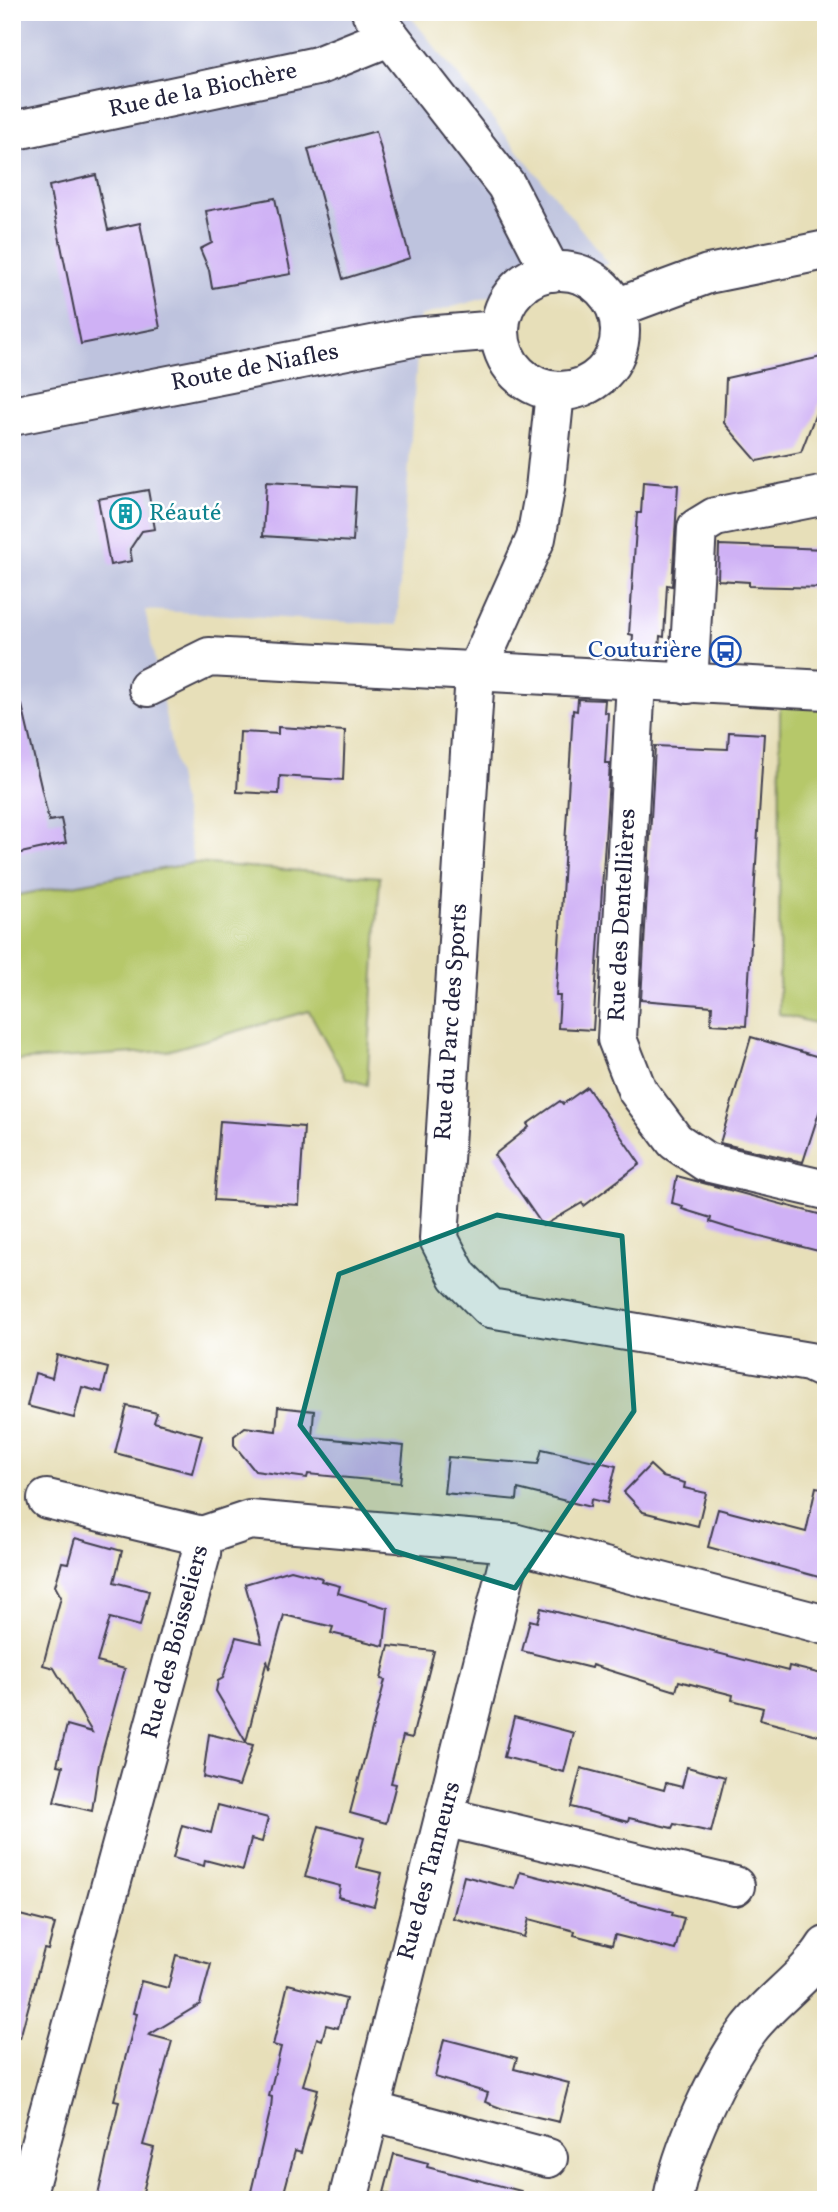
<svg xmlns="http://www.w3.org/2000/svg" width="838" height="2212" font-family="Vollkorn,serif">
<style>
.industrial{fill:#bec3de}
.green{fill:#b6c86b;stroke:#6c7553;stroke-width:2}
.building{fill:#cfb1f5}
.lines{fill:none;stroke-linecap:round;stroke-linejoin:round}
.minor-casing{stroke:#403e4e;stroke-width:42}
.minor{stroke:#fff;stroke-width:38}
.marked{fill:#0f766e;fill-opacity:0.2;stroke:#0f766e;stroke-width:5;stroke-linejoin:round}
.labels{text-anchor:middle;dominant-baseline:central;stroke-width:5;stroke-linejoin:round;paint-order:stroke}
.street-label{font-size:24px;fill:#22223b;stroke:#fff}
.culture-label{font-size:24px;fill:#0d838f;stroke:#fff;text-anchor:start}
.transit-label{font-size:24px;fill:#164399;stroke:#fff;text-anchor:end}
</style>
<rect width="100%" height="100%" fill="#fff"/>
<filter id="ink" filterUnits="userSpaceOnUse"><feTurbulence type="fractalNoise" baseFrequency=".0143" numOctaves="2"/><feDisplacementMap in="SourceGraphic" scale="14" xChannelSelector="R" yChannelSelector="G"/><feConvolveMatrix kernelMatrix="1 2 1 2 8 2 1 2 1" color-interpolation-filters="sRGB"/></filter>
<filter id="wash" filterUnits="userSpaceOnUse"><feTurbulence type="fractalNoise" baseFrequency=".00686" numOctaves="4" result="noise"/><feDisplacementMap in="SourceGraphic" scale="28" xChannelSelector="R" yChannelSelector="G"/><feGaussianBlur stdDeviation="1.57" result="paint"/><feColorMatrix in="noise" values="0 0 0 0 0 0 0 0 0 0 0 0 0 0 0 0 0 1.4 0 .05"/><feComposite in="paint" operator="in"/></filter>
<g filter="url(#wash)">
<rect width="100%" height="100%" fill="#e7dfb9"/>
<polygon class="industrial" points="12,12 407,12 609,264 420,316 397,625 145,610 194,863 12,896"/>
<g class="green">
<polygon points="780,702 826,707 826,1026 779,1014"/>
<polygon points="194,863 380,877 367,1085 346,1078 309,1011 167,1051 12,1061 12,896"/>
</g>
<g id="blocks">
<g class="building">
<polygon points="376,131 410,258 343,279 308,149"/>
<polygon points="96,175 108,230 140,223 160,328 81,344 49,186"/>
<polygon points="275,198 291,274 212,288 209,270 200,249 212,243 206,211"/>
<polygon points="826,356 826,387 801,452 757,461 724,423 726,378"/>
<polygon points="266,482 356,487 353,542 263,536"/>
<polygon points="643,482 678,485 672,586 667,585 664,637 660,636 659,650 632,648 633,635 629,634 637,513 641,513"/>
<polygon points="148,490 155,529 142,531 130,549 132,561 110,565 98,499"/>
<polygon points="719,545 826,549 826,588 749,586 749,582 718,580"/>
<polygon points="578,699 605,700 604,712 608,713 605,763 610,763 593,1030 558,1028 560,996 556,996 573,710 577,711"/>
<polygon points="22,705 49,821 61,819 66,843 12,855 12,706"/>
<polygon points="278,727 345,731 343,780 280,776 279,794 237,792 240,732 278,734"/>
<polygon points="729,732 764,734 746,1026 711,1024 712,1006 641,1000 655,746 728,749"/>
<polygon points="751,1037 826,1059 826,1091 803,1162 720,1143"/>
<polygon points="587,1087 640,1164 584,1206 582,1203 543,1226 494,1155 529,1127 527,1124 560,1101 563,1104"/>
<polygon points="220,1121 304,1127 299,1205 214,1200"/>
<polygon points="677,1176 826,1216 826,1253 729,1228 710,1222 711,1218 682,1209 683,1206 672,1203"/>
<polygon points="57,1355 108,1368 102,1392 82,1387 74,1418 27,1406 35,1373 52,1378"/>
<polygon points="127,1406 157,1413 154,1422 202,1435 192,1473 115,1453"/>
<polygon points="278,1407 314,1411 312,1437 404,1446 400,1483 308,1474 307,1478 255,1471 234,1445 234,1436 245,1427 276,1431"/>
<polygon points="542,1449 616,1466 607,1503 591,1499 590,1507 518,1489 517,1500 444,1493 448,1457 538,1464"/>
<polygon points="650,1465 663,1477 685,1483 684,1488 706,1493 698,1526 643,1512 624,1492"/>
<polygon points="816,1487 826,1489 826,1579 708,1547 718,1509 806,1532"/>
<polygon points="75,1538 122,1551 114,1582 149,1591 140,1626 110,1618 97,1662 125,1669 99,1764 92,1811 54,1802 63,1766 57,1765 67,1725 92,1732 54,1668 43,1665 61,1597 55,1586 62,1562 68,1563"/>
<polygon points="291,1570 322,1578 321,1581 340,1586 338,1593 388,1608 384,1646 331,1633 333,1627 284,1615 269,1669 267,1660 246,1742 216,1691 218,1681 223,1678 236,1637 262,1643 245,1584"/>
<polygon points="541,1608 788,1671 789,1666 826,1675 826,1719 821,1736 760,1720 763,1708 732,1700 733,1695 679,1681 676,1691 592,1665 591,1668 522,1651 530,1620 537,1622"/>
<polygon points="389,1646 434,1651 412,1738 403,1736 391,1783 396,1784 386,1823 350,1813 385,1680 381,1679"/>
<polygon points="514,1717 574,1733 564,1772 504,1757"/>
<polygon points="209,1734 253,1745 239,1786 203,1777"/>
<polygon points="687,1767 725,1777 711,1832 674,1824 672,1828 629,1818 628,1822 571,1807 581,1768 664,1790 666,1783 682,1787"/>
<polygon points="218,1805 268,1818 262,1842 251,1839 243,1870 205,1860 204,1866 173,1858 182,1825 211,1833"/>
<polygon points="319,1826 364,1838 356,1867 382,1873 374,1906 338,1897 340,1886 305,1877"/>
<polygon points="520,1872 673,1912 672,1915 684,1918 675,1950 615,1935 612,1945 574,1935 575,1931 529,1919 524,1937 453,1918 464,1876 515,1889"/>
<polygon points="12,1913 55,1924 48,1950 44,1949 20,2038 12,2037"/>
<polygon points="176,1955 211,1964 200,2004 149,2035 172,2041 143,2145 154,2148 141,2200 97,2200 119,2101 114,2100 137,2014 133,2013 141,1981 168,1988"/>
<polygon points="288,1984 346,1999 338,2028 326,2025 322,2040 317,2038 303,2085 318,2089 301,2153 295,2151 282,2200 249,2200 271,2108 272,2097 269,2096 281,2047 273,2045"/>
<polygon points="444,2039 517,2058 514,2069 569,2083 559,2122 503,2109 485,2102 488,2093 435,2077"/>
<polygon points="394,2154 428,2163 427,2167 521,2191 520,2200 410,2200 384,2193"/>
</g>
</g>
</g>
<g filter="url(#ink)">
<use href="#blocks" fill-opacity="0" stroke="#403e4e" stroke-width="2"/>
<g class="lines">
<defs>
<g id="minor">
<polyline points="371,12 506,185 551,272"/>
<polyline points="12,131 317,66 389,37"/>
<circle cx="560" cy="331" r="60"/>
<polyline points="616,308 708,274 826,250"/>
<polyline points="555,392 545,489 536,538 475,674 439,1239 458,1276 490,1308 809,1362 826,1370"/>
<polyline points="12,416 413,337 499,330"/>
<polyline points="636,681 617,1039 637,1090 675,1141 706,1162 826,1190"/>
<polyline points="688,684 697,528 715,517 826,495"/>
<polyline points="148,687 209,657 826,690"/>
<polyline points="47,1499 202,1536"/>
<polyline points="444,1817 735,1886"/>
<polyline points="371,2111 548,2158"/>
<polyline points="25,2200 201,1554 202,1536 250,1520 513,1543 826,1625"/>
<polyline points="348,2200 513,1543"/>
<path d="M 673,2200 C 680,2151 719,2069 749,2029 C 772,1999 806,1978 826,1946"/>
</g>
</defs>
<use href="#minor" class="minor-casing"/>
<use href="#minor" class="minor"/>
</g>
</g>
<path class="marked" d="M 497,1215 L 622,1236 L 634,1411 L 515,1588 L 394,1551 L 300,1425 L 339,1274 Z"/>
<defs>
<symbol id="building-ring" viewBox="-11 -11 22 22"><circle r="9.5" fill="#fff" stroke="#0f9aa8" stroke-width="1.5"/><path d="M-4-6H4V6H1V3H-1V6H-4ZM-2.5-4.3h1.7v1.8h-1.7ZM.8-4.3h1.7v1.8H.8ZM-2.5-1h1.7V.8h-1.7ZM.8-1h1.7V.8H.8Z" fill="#0f9aa8"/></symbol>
<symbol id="bus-ring" viewBox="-11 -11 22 22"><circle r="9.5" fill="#fff" stroke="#1a4fb4" stroke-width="1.5"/><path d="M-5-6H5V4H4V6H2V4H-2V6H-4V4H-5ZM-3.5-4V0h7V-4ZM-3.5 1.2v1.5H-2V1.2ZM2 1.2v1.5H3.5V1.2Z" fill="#1a4fb4"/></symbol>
</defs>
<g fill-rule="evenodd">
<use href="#building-ring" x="108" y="496" width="35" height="35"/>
<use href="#bus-ring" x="708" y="634" width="35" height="35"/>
</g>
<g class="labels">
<g class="street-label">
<text transform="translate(203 91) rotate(-12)">Rue de la Biochère</text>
<text transform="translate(255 368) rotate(-11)">Route de Niafles</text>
<text transform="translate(623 915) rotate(-87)">Rue des Dentellières</text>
<text transform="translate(452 1022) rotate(-86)">Rue du Parc des Sports</text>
<text transform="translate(176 1642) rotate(-75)">Rue des Boisseliers</text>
<text transform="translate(430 1871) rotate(-75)">Rue des Tanneurs</text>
</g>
<g class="culture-label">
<text x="149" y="514">Réauté</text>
</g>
<g class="transit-label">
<text x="702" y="651">Couturière</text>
</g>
</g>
<rect width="838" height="2212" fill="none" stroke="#fff" stroke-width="42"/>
</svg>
